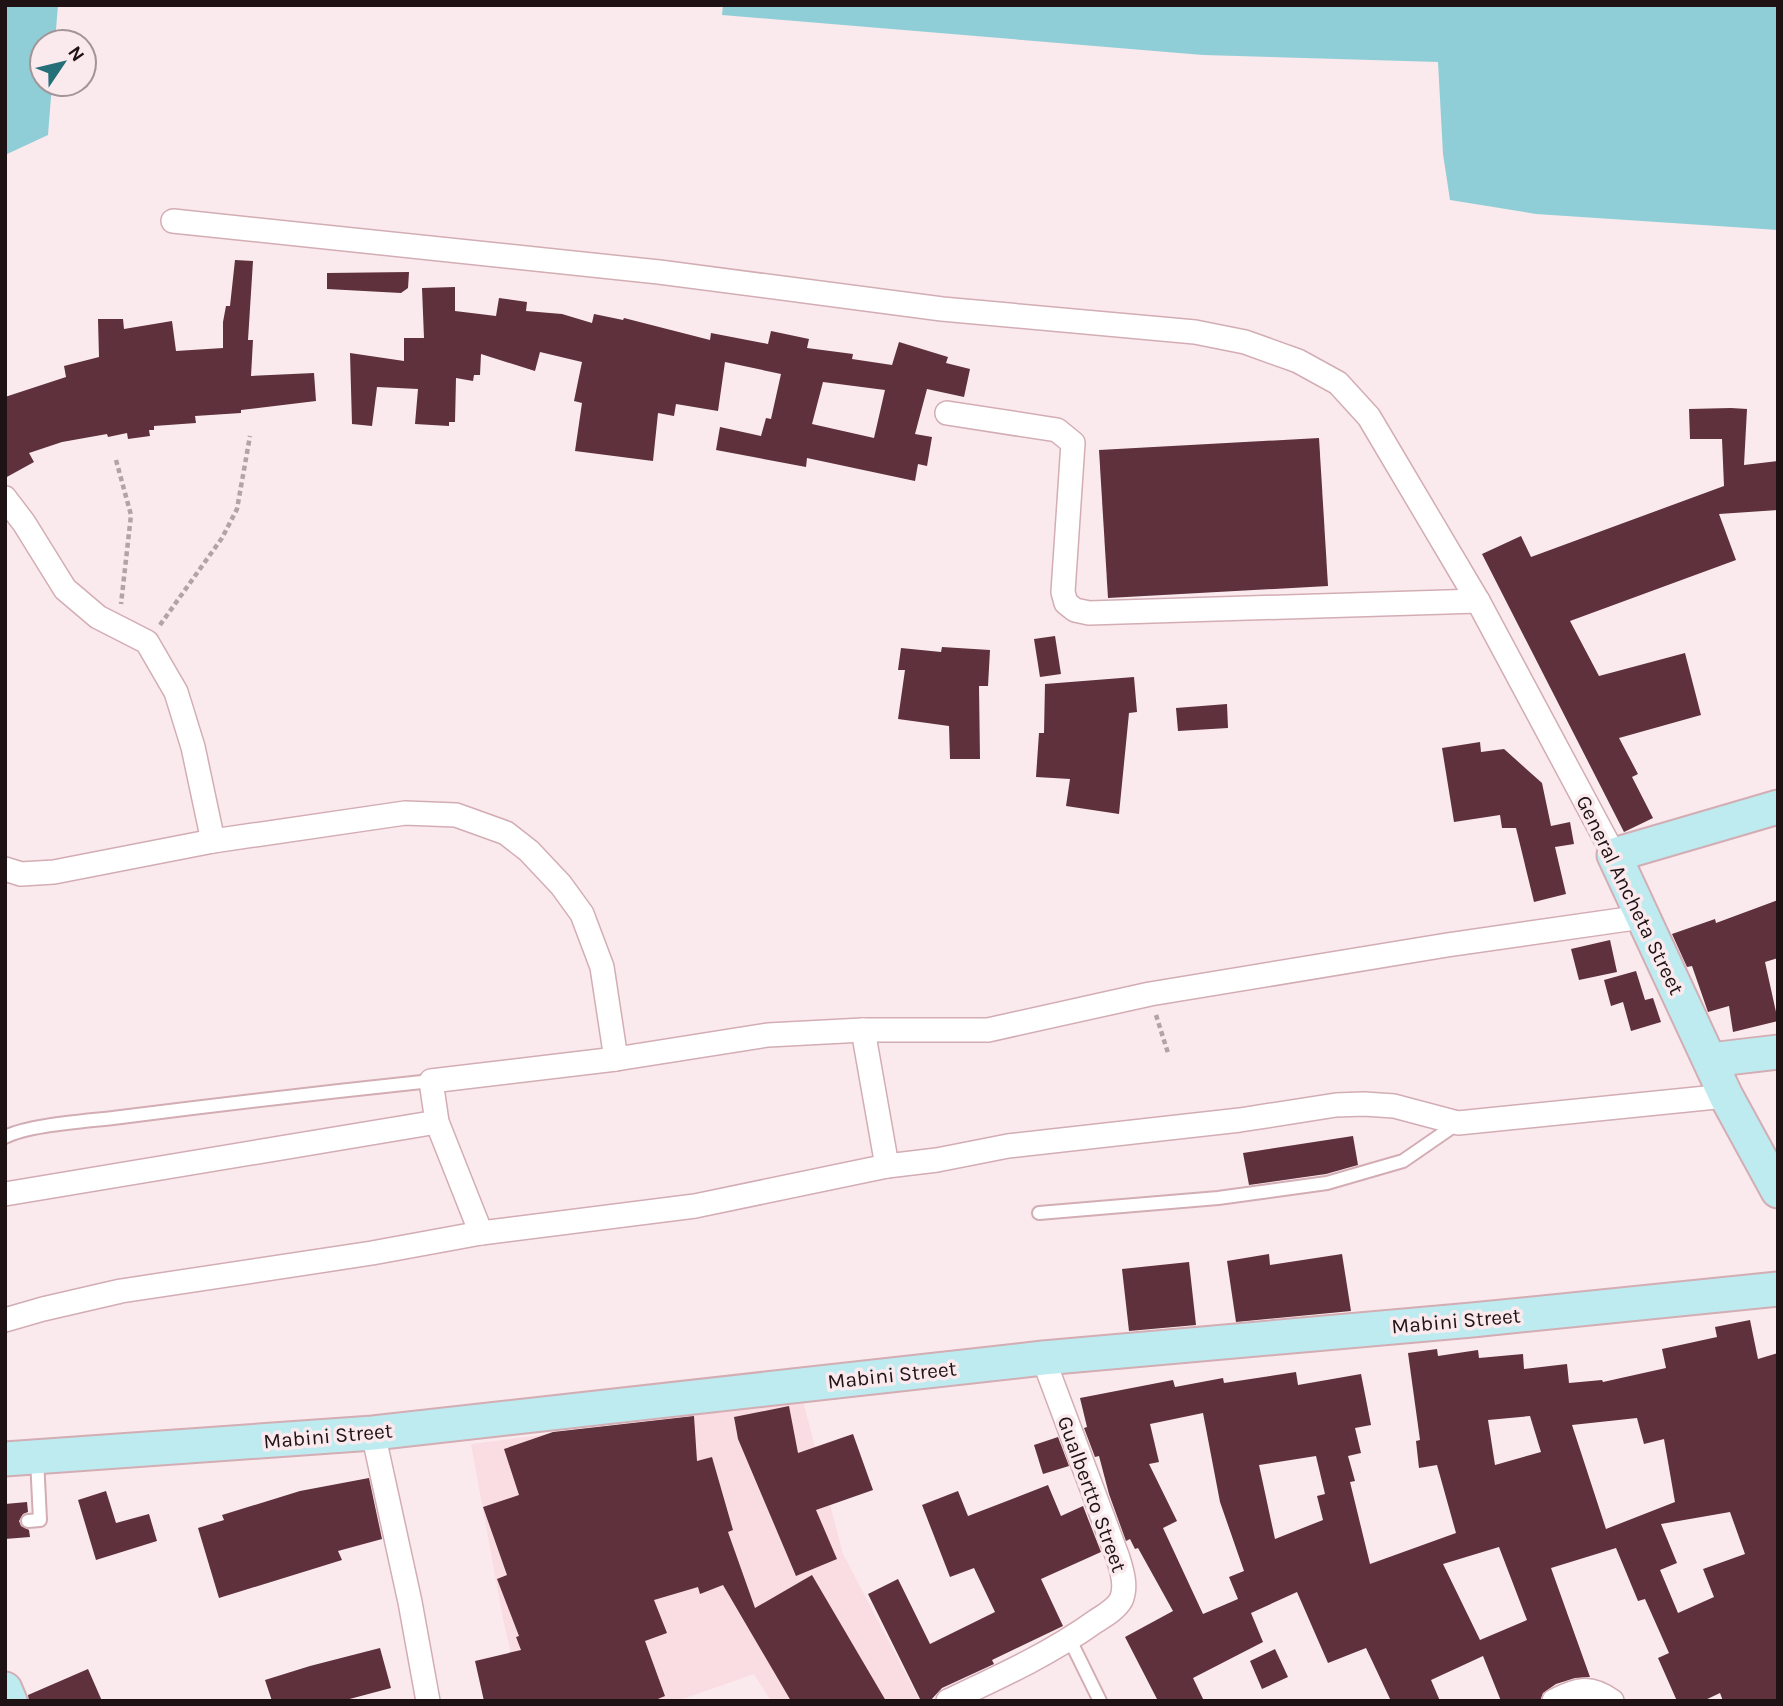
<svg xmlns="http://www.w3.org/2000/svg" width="1783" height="1706" font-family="Karla,sans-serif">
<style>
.built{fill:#fadde2}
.water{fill:#8fced6}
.building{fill:#5e313c;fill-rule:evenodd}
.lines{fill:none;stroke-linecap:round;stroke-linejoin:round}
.lane-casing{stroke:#d3adb4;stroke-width:16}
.street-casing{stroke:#d3adb4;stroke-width:26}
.secondary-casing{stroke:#d3adb4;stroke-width:37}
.path{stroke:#b2a3a6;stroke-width:4.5;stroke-dasharray:5 3.5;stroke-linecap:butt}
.lane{stroke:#fff;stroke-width:12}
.street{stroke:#fff;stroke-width:23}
.secondary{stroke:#beebf0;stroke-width:33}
.labels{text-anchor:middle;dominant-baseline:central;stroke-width:7;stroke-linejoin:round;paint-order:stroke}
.street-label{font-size:21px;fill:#1f1215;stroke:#faeaed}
</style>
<rect width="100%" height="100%" fill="#faeaed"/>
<polygon class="built" points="803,1401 843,1554 920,1701 771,1701 754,1674 677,1701 522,1701 503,1619 471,1444"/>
<g class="water">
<polygon points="5,5 58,5 55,42 42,42 42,84 52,84 48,135 5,155"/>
<polygon points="723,5 1778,5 1778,230 1536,214 1450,200 1443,154 1438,62 1203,55 722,15"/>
</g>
<g class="building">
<polygon points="235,260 253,261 248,340 253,340 251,376 314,373 316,401 241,410 241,413 195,416 196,423 154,426 154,430 149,430 150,436 128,439 127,433 108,437 107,434 62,442 29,453 34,462 5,478 5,397 66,377 64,366 99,357 98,319 123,319 124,329 172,321 176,351 223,348 223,322 226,306 230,306"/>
<polygon points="409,272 408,288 401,293 327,289 327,273"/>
<path d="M 455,287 L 455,311 L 496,316 L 499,298 L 527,302 L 526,311 L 562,314 L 592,323 L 594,314 L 623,320 L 624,318 L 710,340 L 711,333 L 768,344 L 771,331 L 809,339 L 807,348 L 853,354 L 852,359 L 892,365 L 899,342 L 948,357 L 946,363 L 970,369 L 964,397 L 927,389 L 915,434 L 932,437 L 927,466 L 918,464 L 915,481 L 807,458 L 806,467 L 716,450 L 720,427 L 761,436 L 766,418 L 771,419 L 781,374 L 725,362 L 718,411 L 676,404 L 674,416 L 658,413 L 653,461 L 575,451 L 582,403 L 574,401 L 582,362 L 540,352 L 535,371 L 481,354 L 480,375 L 474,375 L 473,381 L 456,378 L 455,422 L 449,422 L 449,426 L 415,424 L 418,389 L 377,387 L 372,426 L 352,424 L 350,353 L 404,361 L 404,338 L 424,338 L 422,288 ZM 823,382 L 885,390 L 874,438 L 812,424 Z"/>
<polygon points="1731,408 1747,409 1744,465 1778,461 1778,510 1719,514 1736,560 1570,621 1599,676 1685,653 1701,715 1619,738 1638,774 1632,777 1653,818 1624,832 1482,554 1521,536 1531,557 1724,486 1722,439 1690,439 1689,409"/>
<polygon points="1319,438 1328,586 1108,598 1099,450"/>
<polygon points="1055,636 1061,674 1040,677 1034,639"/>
<polygon points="942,647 990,650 988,686 979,686 980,759 950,759 949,726 898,719 905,670 898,670 901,648 941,652"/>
<polygon points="1134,677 1137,712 1129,713 1119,814 1066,806 1070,779 1036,777 1039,733 1044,733 1045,684"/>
<polygon points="1227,704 1228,728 1178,731 1176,708"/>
<polygon points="1480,742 1481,752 1504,749 1542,783 1551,826 1570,822 1574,844 1555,847 1566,894 1534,902 1516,828 1502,828 1500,815 1454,822 1442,748"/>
<polygon points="1778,900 1778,958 1765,962 1778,1021 1733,1032 1729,1006 1708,1012 1692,966 1687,967 1672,934 1715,919 1716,923"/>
<polygon points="1610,940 1617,972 1579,980 1571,949"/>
<polygon points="1636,971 1645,1000 1653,998 1661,1022 1631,1031 1623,1002 1611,1006 1604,980"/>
<polygon points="1353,1136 1358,1165 1326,1174 1249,1185 1243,1153"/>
<polygon points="1269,1254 1270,1265 1342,1254 1351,1311 1236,1322 1227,1261"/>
<polygon points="1189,1262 1196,1325 1129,1331 1122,1269"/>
<path d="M 1750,1320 L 1758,1359 L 1778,1353 L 1778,1701 L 1723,1701 L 1720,1693 L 1703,1701 L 1677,1701 L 1658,1658 L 1669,1653 L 1645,1599 L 1638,1601 L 1616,1548 L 1551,1568 L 1590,1677 L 1575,1678 L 1556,1684 L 1543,1693 L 1540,1701 L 1501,1701 L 1483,1656 L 1431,1680 L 1440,1701 L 1391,1701 L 1366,1648 L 1328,1663 L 1297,1592 L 1251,1613 L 1263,1642 L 1193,1678 L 1204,1701 L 1158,1701 L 1125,1637 L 1173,1611 L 1138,1548 L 1135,1549 L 1130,1539 L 1126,1541 L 1109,1494 L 1099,1456 L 1095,1457 L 1084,1428 L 1087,1427 L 1080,1398 L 1173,1380 L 1175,1387 L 1223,1378 L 1224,1383 L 1296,1372 L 1298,1385 L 1361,1374 L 1371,1425 L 1355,1428 L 1361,1453 L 1348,1456 L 1355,1481 L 1350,1482 L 1370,1564 L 1456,1533 L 1437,1465 L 1419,1468 L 1416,1441 L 1420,1440 L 1408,1353 L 1437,1349 L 1438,1356 L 1478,1350 L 1479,1358 L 1523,1354 L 1524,1369 L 1567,1364 L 1569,1383 L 1602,1380 L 1603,1382 L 1666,1368 L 1662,1349 L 1717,1337 L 1715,1327 ZM 1203,1413 L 1220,1502 L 1244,1571 L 1229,1577 L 1238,1599 L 1203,1614 L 1163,1528 L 1177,1521 L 1149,1464 L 1159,1462 L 1150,1424 ZM 1530,1416 L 1541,1452 L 1495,1465 L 1488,1420 ZM 1637,1418 L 1644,1444 L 1664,1439 L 1675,1502 L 1606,1529 L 1572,1425 ZM 1316,1456 L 1325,1494 L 1317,1496 L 1323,1520 L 1275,1539 L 1259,1465 ZM 1730,1512 L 1745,1554 L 1703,1569 L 1714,1597 L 1678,1613 L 1660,1570 L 1677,1563 L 1661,1524 ZM 1499,1547 L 1527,1620 L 1480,1640 L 1443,1564 Z"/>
<polygon points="789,1406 798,1453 853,1434 873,1490 816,1510 837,1559 796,1576 738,1439 734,1417"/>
<polygon points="694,1416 697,1461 712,1457 733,1530 728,1532 755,1608 812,1575 886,1701 791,1701 723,1585 700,1594 698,1587 654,1600 667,1633 645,1641 665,1696 653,1701 484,1701 475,1661 521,1650 516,1637 519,1636 497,1579 507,1575 483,1507 519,1495 504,1449 553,1432"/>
<polygon points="1058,1437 1069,1466 1043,1474 1034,1445"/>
<polygon points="369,1478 382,1539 338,1551 342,1560 219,1598 198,1528 224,1520 222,1515 300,1491"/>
<polygon points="1048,1485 1061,1516 1083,1506 1101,1552 1041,1579 1063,1626 992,1660 994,1664 942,1688 930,1701 921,1701 868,1594 898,1579 930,1644 995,1612 974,1568 950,1577 922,1505 958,1491 968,1516"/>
<polygon points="106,1491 116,1523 149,1514 157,1541 96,1560 78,1500"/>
<polygon points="27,1502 28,1512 23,1514 19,1521 21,1526 29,1530 30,1537 5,1539 5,1504"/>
<polygon points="380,1648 391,1688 342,1701 272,1701 265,1680 310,1666"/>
<polygon points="1275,1649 1288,1677 1262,1689 1250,1661"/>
<polygon points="88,1669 102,1701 29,1701 28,1695"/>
</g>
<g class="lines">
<defs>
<g id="lane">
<path d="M 5,1137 C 30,1124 91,1121 121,1117 C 224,1104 327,1092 431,1081"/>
<polyline points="1039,1213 1218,1198 1327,1183 1403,1161 1458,1123"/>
<polyline points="28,1521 40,1520 37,1459"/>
<polyline points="1070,1640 1100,1701"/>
</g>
<g id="street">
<polyline points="173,221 659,272 942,309 1195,332 1245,342 1298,361 1338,383 1369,417 1478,601 1614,855"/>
<polyline points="947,413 1057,430 1073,443 1063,592 1066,603 1075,610 1089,613 1478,601"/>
<polyline points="5,498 24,523 65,589 98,617 147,642 176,692 193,747 213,841"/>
<polyline points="5,869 21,874 54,872 213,841 405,813 456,815 506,833 529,851 561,885 582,914 602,967 616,1059"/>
<polyline points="863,1030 887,1166"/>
<polyline points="5,1194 437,1122"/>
<polyline points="481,1233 437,1122 431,1081 616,1059 768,1035 863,1030 988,1030 1150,994 1447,945 1642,917"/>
<polyline points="5,1320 43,1309 121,1291 372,1253 481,1233 695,1206 887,1166 937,1160 1008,1146 1240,1120 1336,1105 1364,1104 1394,1106 1458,1123 1726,1096"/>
<polyline points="373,1433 410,1602 428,1701"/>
<path d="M 948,1701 C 999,1677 1050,1654 1096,1621 C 1104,1616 1116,1609 1121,1600 C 1127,1587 1122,1571 1118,1558 L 1043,1358"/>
<path d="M 1554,1701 C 1577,1689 1590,1685 1612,1701"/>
</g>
<g id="secondary">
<polyline points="1778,807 1614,855 1726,1096 1778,1191"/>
<polyline points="1710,1060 1778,1052"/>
<polyline points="5,1459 373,1433 1043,1358 1472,1320 1778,1289"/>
<polyline points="5,1689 10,1701"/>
</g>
</defs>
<use href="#lane" class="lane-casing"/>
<use href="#street" class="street-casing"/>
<use href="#secondary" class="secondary-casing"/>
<g class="path">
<polyline points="116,460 131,515 121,604"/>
<polyline points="160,625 222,538 237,509 250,436"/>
<polyline points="1156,1015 1168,1053"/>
</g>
<use href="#lane" class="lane"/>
<use href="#street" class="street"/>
<use href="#secondary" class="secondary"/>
</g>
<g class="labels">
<g class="street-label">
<text transform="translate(1630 895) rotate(64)">General Ancheta Street</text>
<text transform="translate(1456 1321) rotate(-5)">Mabini Street</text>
<text transform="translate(892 1375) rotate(-6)">Mabini Street</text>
<text transform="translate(328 1436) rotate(-5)">Mabini Street</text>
<text transform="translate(1092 1494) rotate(70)">Gualbertto Street</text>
</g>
</g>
<rect width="1783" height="1706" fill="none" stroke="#1f1215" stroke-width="14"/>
<g transform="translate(63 63) rotate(55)"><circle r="33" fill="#faeaed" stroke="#a29497" stroke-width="2"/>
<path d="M0-5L12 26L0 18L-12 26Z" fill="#256f78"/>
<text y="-10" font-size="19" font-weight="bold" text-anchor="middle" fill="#1f1215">N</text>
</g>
</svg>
